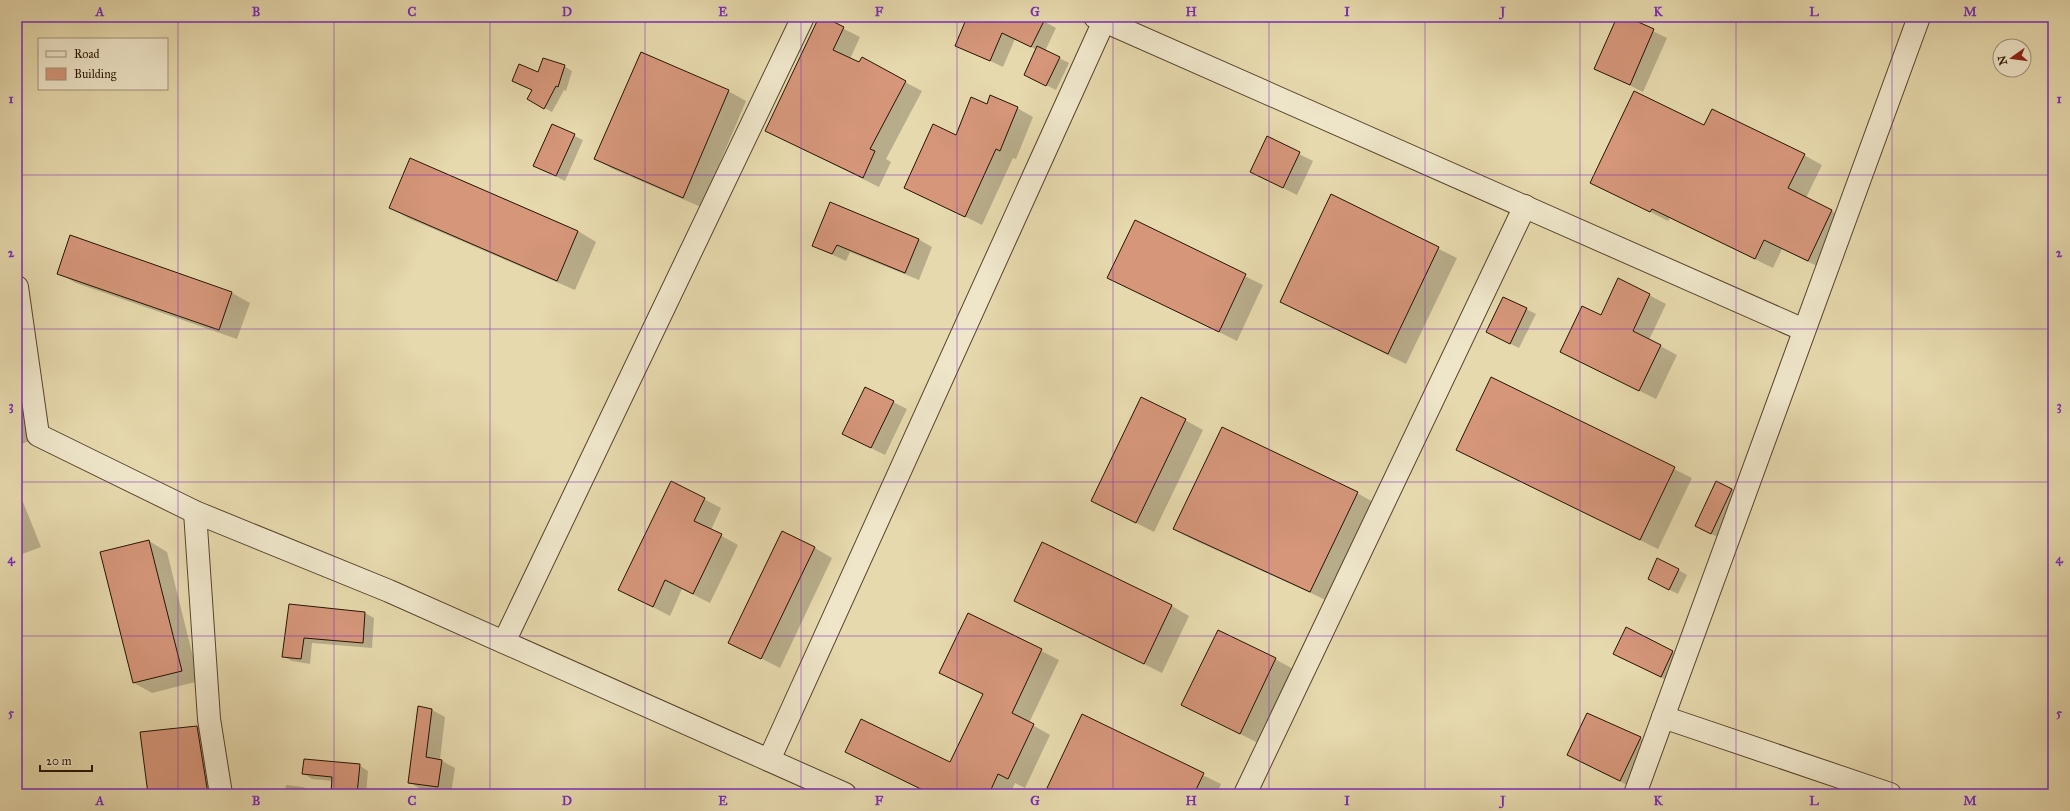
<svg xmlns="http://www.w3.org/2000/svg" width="2070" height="811" font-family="'IM FELL Great Primer',serif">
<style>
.shadow{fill:#0003}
.building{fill:#d5967a;stroke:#271300}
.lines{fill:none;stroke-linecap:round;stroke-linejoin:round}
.minor-casing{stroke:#57442b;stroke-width:24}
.minor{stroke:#efe6ca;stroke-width:22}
.grid{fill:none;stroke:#7b2cbf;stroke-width:1;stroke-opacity:0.55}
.neatline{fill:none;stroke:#7b2cbf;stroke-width:1.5}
.grid-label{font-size:13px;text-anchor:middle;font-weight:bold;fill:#7b2cbf}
</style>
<rect width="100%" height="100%" fill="#e6d9ad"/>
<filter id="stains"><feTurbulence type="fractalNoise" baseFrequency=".005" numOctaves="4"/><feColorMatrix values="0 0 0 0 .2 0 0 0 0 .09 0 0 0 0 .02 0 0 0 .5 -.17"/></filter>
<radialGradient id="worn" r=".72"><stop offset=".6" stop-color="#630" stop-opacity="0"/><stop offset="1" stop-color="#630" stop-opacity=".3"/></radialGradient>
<g class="shadow">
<polygon points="820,17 860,37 850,59 905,82 922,91 886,159 891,162 879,187 766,131"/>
<polygon points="968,17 1036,17 1056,28 1045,51 1069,63 1056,90 1034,79 1037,50 1015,39 1003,67 956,45"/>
<polygon points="1618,17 1624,17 1667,38 1643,92 1595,68"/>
<polygon points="564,66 572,71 566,91 564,90 552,112 535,103 532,90 513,81"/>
<polygon points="728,91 746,101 701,207 613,169 596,159"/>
<polygon points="987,105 1017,108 1033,117 1016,159 1013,158 982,225 905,187"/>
<polygon points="552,125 583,140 565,181 543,170"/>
<polygon points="1705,126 1804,155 1822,165 1806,198 1849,220 1825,270 1782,249 1773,268 1670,218 1668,221 1591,182"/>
<polygon points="1267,138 1313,161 1297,195 1251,172"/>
<polygon points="411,159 578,231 596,242 575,290 408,218 390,207"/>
<polygon points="1331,196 1457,258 1406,364 1281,302"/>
<polygon points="1135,222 1263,285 1237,341 1109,277"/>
<polygon points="71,237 232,293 250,303 237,339 76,283 58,273"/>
<polygon points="918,239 932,247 919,280 850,252 846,261 813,246"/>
<polygon points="1619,279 1666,304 1649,340 1677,355 1656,399 1562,352 1601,317"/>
<polygon points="1504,298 1536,314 1519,348 1496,337"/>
<polygon points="17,375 41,436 17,446"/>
<polygon points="1491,379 1692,478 1658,549 1457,450"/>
<polygon points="893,402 907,409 885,455 843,434"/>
<polygon points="1185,420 1203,430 1154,532 1092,500"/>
<polygon points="1732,489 1740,495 1720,538 1705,531"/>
<polygon points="1357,493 1375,503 1328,601 1192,539 1174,529"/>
<polygon points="17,494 21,497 41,547 17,556"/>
<polygon points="704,499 721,508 711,530 738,545 710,603 682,589 670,616 620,590"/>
<polygon points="149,541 167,552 199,681 152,693 134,683"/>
<polygon points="815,548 832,558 780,668 730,642"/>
<polygon points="1678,570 1687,575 1678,594 1658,584"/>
<polygon points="1015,600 1172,606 1189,616 1162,673"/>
<polygon points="289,605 365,613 374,618 372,648 312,643 310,664 292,661 283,656"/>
<polygon points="968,614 1059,660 1029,723 1050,735 1025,788 1015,783 1010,794 930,794 846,752 950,764 983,695 940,672"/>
<polygon points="1626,629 1686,659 1674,684 1628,661"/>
<polygon points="1275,659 1293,669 1258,743 1183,705"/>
<polygon points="432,710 445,717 440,760 455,768 451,794 422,790 409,782"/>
<polygon points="1082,716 1221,784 1217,794 1059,794"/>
<polygon points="197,727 215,737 224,794 149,794 141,733"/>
<polygon points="1640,738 1649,743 1629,786 1577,760"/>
<polygon points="359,765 368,771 366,794 332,794 333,781 312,779 303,773"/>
<polygon points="286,785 303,787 312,792 312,794 285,794"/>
</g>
<g class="building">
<polygon points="819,17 824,17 844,27 833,50 859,62 862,57 906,81 870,149 875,151 863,178 765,131"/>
<polygon points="967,17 1046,17 1031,47 1002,33 990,61 955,46"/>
<polygon points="1617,17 1627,17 1654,29 1630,85 1594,69"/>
<polygon points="1037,46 1060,57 1046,86 1024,75"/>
<polygon points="641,52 729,90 683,198 594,159"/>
<polygon points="543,58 565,65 558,87 556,86 544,109 527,99 532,90 512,81 519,64 538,72"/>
<polygon points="1634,91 1704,125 1712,109 1805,154 1788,188 1832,210 1808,261 1764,240 1755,259 1652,209 1650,212 1590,183"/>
<polygon points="990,95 1018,107 1000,151 996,149 965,217 904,188 933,124 956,135 971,97 987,104"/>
<polygon points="552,124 575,134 556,176 533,166"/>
<polygon points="1267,136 1300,152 1283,188 1250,172"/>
<polygon points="410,158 578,231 557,281 389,208"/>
<polygon points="1331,194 1439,247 1388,354 1280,302"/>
<polygon points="830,202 919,239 905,273 837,245 832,254 812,246"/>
<polygon points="1135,220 1246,274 1219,332 1107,278"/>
<polygon points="70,235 232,292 219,330 57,274"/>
<polygon points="1618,278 1650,294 1633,331 1661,345 1639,391 1560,352 1582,306 1601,315"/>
<polygon points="1503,297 1527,308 1510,344 1486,332"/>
<polygon points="1491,377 1675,467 1640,540 1456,450"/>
<polygon points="865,387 894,401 871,448 842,434"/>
<polygon points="1141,397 1186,419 1136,523 1091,501"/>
<polygon points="1222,427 1358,492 1310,592 1173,529"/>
<polygon points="671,481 705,498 694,521 722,534 693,594 665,580 653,607 618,590"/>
<polygon points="1716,481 1732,489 1711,534 1695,526"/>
<polygon points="782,531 815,547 761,659 728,643"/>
<polygon points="149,540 182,671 133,683 100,552"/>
<polygon points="1042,542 1172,605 1144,664 1014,601"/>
<polygon points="1657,558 1679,569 1669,590 1648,579"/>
<polygon points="289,604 365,612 363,643 304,638 301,659 282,657"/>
<polygon points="968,613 1042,649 1012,713 1034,724 1008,779 998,774 989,794 931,794 845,752 861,719 950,762 983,694 939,673"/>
<polygon points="1626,627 1673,651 1661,677 1613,654"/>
<polygon points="1218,630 1276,658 1240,734 1181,705"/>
<polygon points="418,706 432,709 426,757 442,760 438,787 408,783"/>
<polygon points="1587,713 1641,737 1620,781 1567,755"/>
<polygon points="1082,714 1204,773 1194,794 1059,794 1047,788"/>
<polygon points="197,726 208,794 148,794 140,732"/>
<polygon points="304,759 360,764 357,794 331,794 332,777 302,774"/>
</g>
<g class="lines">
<defs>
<g id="minor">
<polyline points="1095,17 1804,330"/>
<polyline points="17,287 38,435 195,512 389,591 845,794"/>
<polyline points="195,512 209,719 221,794"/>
<polyline points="504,642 803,17"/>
<polyline points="1663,717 1890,794"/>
<polyline points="769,760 1104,21"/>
<polyline points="1245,794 1525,206"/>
<polyline points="1635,794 1919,17"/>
</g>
</defs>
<use href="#minor" class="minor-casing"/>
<use href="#minor" class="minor"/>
</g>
<path class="grid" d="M 178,17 L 178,794M 334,17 L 334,794M 490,17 L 490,794M 645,17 L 645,794M 801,17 L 801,794M 957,17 L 957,794M 1113,17 L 1113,794M 1269,17 L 1269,794M 1425,17 L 1425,794M 1580,17 L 1580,794M 1736,17 L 1736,794M 1892,17 L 1892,794M 17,175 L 2053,175M 17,329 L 2053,329M 17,482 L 2053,482M 17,636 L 2053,636"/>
<rect width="2070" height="811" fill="none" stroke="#e6d9ad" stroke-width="44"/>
<rect x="38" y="38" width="130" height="52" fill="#efe6ca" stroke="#9f9279"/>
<rect x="46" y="51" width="20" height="6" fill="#efe6ca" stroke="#9f9279"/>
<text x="74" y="58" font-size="12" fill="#271300">Road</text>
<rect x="46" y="68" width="20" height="12" fill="#d5967a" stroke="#9f9279"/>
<text x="74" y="78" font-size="12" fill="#271300">Building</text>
<g transform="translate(2012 58) rotate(256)"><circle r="19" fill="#efe6ca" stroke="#9f9279"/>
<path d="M0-3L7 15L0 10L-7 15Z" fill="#8f2418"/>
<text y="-6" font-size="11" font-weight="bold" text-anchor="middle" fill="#271300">N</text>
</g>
<path d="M40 765v6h52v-6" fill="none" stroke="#271300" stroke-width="2"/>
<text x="46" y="765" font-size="12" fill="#271300" stroke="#efe6ca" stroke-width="3" paint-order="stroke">20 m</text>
<rect x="22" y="22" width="2026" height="767" class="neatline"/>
<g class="grid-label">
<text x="100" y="16">A</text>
<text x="256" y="16">B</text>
<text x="412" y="16">C</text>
<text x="567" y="16">D</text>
<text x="723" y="16">E</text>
<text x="879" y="16">F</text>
<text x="1035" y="16">G</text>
<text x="1191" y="16">H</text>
<text x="1347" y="16">I</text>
<text x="1503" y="16">J</text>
<text x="1658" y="16">K</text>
<text x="1814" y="16">L</text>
<text x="1970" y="16">M</text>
<text x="11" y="103">1</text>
<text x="2059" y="103">1</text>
<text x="11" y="257">2</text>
<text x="2059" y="257">2</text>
<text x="11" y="410">3</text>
<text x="2059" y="410">3</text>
<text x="11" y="563">4</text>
<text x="2059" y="563">4</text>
<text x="11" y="717">5</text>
<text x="2059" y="717">5</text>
<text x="100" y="805">A</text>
<text x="256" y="805">B</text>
<text x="412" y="805">C</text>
<text x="567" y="805">D</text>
<text x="723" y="805">E</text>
<text x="879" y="805">F</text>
<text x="1035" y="805">G</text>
<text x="1191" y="805">H</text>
<text x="1347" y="805">I</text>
<text x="1503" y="805">J</text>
<text x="1658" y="805">K</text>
<text x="1814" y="805">L</text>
<text x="1970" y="805">M</text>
</g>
<rect width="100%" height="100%" filter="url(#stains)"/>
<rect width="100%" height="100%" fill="url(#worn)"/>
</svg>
